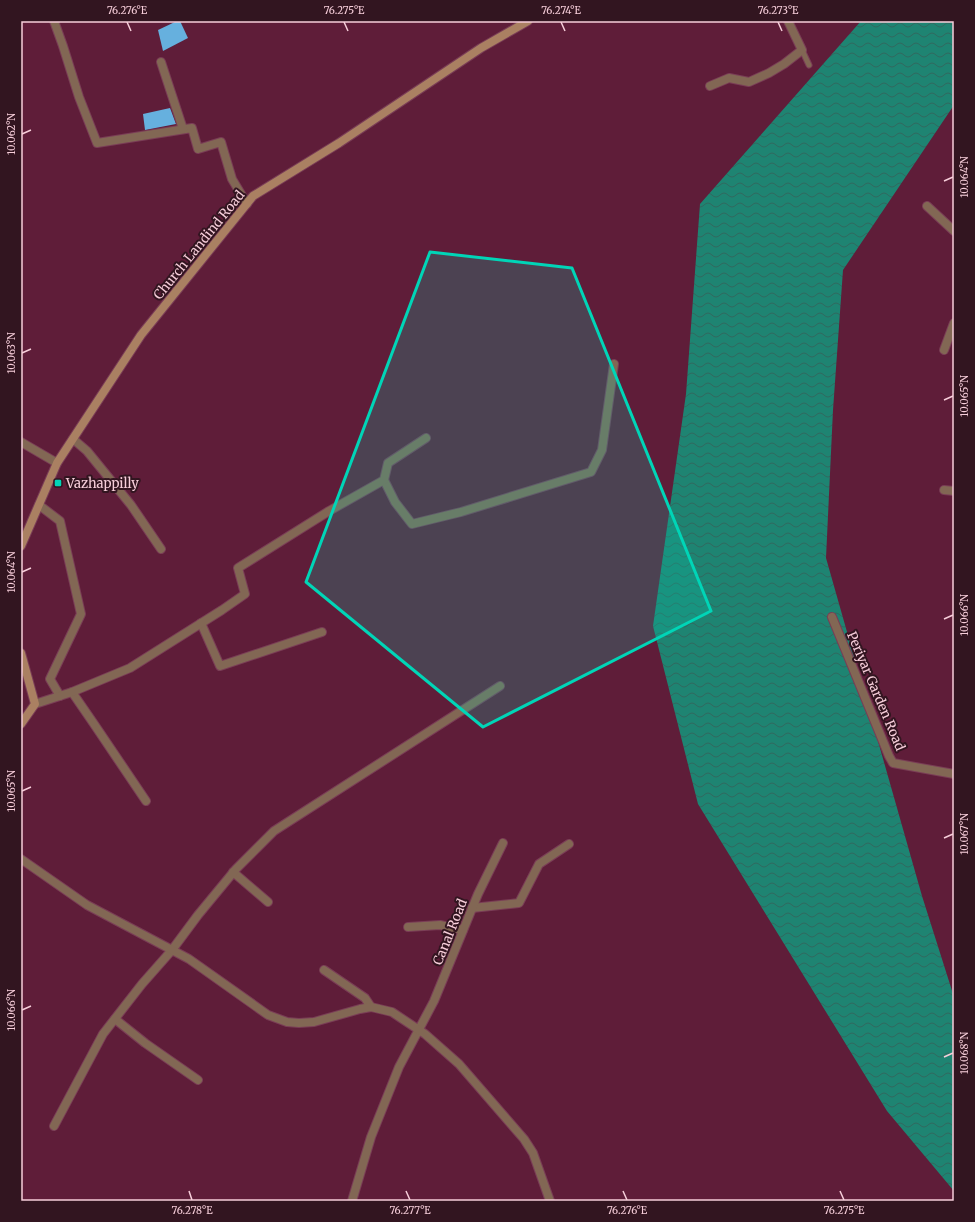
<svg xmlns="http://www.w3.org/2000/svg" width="975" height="1222" font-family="Merriweather,serif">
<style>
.water{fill:url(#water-waves)}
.building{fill:#66b0de}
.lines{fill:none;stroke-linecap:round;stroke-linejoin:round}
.service-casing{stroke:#7a3d56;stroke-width:7}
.minor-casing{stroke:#7a3d56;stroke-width:10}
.tertiary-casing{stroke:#7a3d56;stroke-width:10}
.secondary-casing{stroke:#7a3d56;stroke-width:10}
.service{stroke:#826754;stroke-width:5}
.minor{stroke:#826754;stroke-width:8}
.tertiary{stroke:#826754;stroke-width:8}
.secondary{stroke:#aa8062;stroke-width:8}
.marked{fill:#00d5b7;fill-opacity:0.2;stroke:#00d5b7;stroke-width:3;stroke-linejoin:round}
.ticks{fill:none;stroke:#f7ceda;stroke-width:1.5}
.poi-dot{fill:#00d5b7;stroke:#321520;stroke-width:1.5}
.labels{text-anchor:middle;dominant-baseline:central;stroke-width:4;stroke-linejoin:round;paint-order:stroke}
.street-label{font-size:13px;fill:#f7ceda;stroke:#321520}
.poi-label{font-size:13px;fill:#f7ceda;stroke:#321520;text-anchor:start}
.neatline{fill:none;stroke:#f7ceda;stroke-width:1.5}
.ticks-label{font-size:10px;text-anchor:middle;fill:#f7ceda}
</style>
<defs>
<pattern id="water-waves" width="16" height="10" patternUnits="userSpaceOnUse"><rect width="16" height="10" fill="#1e8472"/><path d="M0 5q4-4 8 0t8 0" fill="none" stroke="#30685e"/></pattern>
</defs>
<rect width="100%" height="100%" fill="#5f1d39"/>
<polygon class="water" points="861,21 954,21 954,105 843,270 833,410 826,558 922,896 954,997 954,1191 887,1111 698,804 653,626 686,394 700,204"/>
<g class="building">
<polygon points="177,21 180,21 188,38 163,51 158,30"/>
<polygon points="170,108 176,124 145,130 143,114"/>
</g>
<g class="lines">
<defs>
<polyline id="service" points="802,50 809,65"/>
<g id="minor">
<polyline points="54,21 63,46 79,97 97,143 192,128 198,149 221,142 232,179 247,204"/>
<polyline points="161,62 183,129"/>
<polyline points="710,86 729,78 749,82 769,73 784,64 802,50 788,21"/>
<polyline points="927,206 954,231"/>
<polyline points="944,350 954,323"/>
<polyline points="73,439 87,451 131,505 161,549"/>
<polyline points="21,442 57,463"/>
<polyline points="384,480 395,502 412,524 461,512 591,472 602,450 614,364"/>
<polyline points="944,490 954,491"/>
<polyline points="39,505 60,521 81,614 50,679 60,696"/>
<polyline points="832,617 889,756 893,763 954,774"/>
<polyline points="201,623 220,666 322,632"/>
<polyline points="72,692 94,724 146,801"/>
<polyline points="35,704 72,692 130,668 222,610 245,594 238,568 329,511 384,480 388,463 426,438"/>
<polyline points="233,872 268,902"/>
<polyline points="472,908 519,903 539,864 569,844"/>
<polyline points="408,927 440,925 463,930"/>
<polyline points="324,970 365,998 371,1007"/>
<polyline points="115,1019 145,1043 198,1080"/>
<polyline points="54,1126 103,1034 142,984 172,950 198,915 236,869 274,831 500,686"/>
<polyline points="352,1201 371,1137 399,1067 434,1001 478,894 503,843"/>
</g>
<polyline id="tertiary" points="21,859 87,905 189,959 268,1015 287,1022 299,1023 314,1022 360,1009 371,1007 392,1012 425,1034 459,1064 524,1139 533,1153 550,1201"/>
<g id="secondary">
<polyline points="21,546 57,463 141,335 253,196 339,143 481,48 528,21"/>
<polyline points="21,653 35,704 21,724"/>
</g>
</defs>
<use href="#service" class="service-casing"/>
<use href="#minor" class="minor-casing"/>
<use href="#tertiary" class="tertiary-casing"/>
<use href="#secondary" class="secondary-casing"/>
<use href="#service" class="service"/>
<use href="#minor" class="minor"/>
<use href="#tertiary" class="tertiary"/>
<use href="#secondary" class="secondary"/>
</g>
<path class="marked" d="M 430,252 L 572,268 L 711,611 L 483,727 L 306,582 Z"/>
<path class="ticks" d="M 127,22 L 131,31M 344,22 L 348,31M 561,22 L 565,31M 778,22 L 782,31M 22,134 L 31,130M 944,181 L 953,177M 22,353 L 31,349M 944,400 L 953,396M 22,572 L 31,568M 944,619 L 953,615M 22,791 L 31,787M 944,838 L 953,834M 22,1010 L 31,1006M 944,1057 L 953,1053M 189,1191 L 192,1200M 406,1191 L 410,1200M 623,1191 L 627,1200M 840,1191 L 844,1200"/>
<rect class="poi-dot" x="54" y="479" width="8" height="8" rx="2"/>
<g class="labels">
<g class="street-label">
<text transform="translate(199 245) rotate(-51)">Church Landind Road</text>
<text transform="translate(876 691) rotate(67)">Periyar Garden Road</text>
<text transform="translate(450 932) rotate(-68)">Canal Road</text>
</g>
<g class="poi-label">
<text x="66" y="483">Vazhappilly</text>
</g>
</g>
<rect width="975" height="1222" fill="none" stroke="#321520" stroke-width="44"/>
<rect x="22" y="22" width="931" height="1178" class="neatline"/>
<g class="ticks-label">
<text x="127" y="14">76.276°E</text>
<text x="344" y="14">76.275°E</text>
<text x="561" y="14">76.274°E</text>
<text x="778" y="14">76.273°E</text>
<text transform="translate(11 134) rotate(-90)" y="4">10.062°N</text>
<text transform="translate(964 177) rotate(-90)" y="4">10.064°N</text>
<text transform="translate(11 353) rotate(-90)" y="4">10.063°N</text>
<text transform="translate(964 396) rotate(-90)" y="4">10.065°N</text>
<text transform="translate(11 572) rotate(-90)" y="4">10.064°N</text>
<text transform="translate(964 615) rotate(-90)" y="4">10.066°N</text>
<text transform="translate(11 791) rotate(-90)" y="4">10.065°N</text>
<text transform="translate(964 834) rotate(-90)" y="4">10.067°N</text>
<text transform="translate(11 1010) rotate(-90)" y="4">10.066°N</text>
<text transform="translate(964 1053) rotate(-90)" y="4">10.068°N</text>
<text x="192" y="1214">76.278°E</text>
<text x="410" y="1214">76.277°E</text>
<text x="627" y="1214">76.276°E</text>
<text x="844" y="1214">76.275°E</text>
</g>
</svg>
